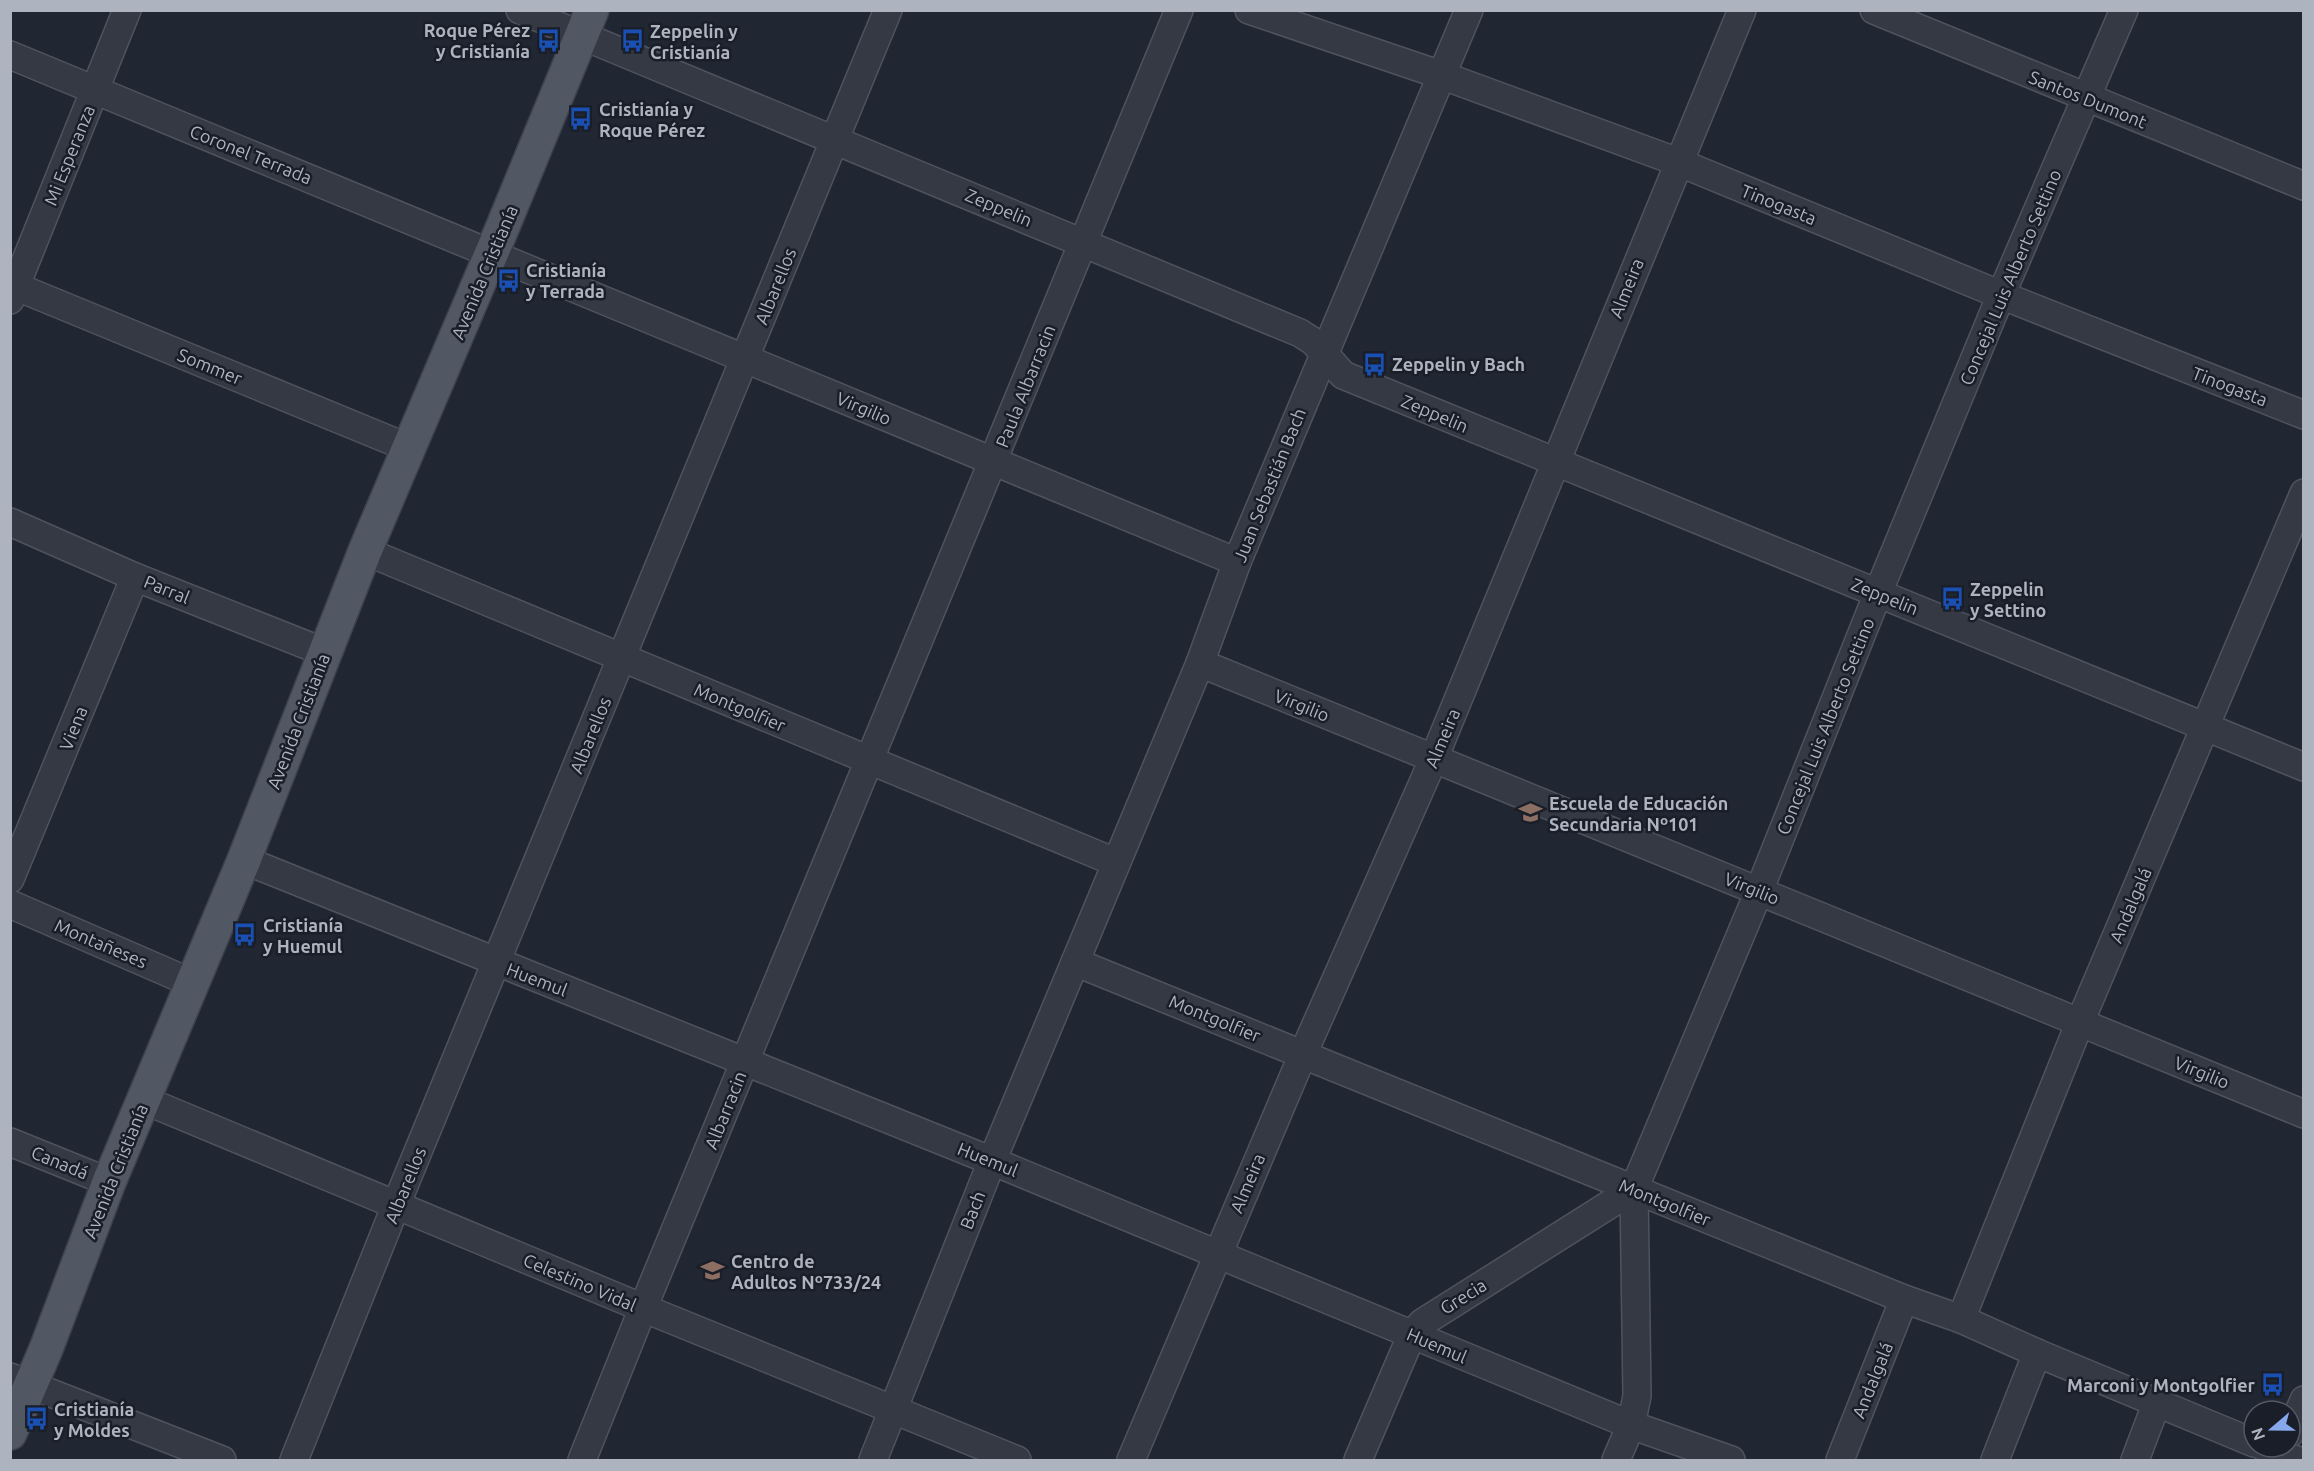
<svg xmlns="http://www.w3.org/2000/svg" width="2314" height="1471" font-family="Ubuntu,sans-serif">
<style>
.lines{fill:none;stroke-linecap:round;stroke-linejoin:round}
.minor-casing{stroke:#4e545e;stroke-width:30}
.major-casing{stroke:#3d424d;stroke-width:36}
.minor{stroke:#343943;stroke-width:27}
.major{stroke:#515863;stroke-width:33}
.labels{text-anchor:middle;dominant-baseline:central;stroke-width:5;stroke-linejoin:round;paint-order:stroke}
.poi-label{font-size:18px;font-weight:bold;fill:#adb4c0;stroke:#191e28;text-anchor:start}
.street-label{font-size:18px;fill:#adb4c0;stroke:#191e28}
</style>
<rect width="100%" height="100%" fill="#212732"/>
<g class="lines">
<defs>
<g id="minor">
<polyline points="520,10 1300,333 1314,342 1343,375 2304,767"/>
<polyline points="1249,10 1441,75 1678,162 2001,295 2304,415"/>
<polyline points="1874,10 2304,186"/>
<polyline points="10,55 1237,562"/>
<polyline points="10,284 409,448"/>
<polyline points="10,300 127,10"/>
<polyline points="10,522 135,577 324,652"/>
<polyline points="365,551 1115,862"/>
<polyline points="1200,663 2304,1114"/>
<polyline points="244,860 992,1161 1631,1425 1731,1460"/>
<polyline points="10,879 135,577"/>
<polyline points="10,904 192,983"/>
<polyline points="1075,962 1904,1299 1961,1319 2037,1353 2254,1443"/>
<polyline points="144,1100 643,1308 1017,1460"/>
<polyline points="10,1142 109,1182"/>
<polyline points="1961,1319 2080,1022 2304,493"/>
<polyline points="10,1377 222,1460"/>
<polyline points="2290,1433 2304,1400"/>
<polyline points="2264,1447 2296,1460"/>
<polyline points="294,1460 396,1205 888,10"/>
<polyline points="582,1460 643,1308 1179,10"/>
<polyline points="873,1460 992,1161 1200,663 1237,562 1469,10"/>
<polyline points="1131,1460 1303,1054 1434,758 1742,10"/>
<polyline points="1358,1460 1412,1334 1422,1323 1634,1189"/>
<polyline points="1616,1460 1631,1425 1637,1396 1634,1189 1759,891 1878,593 2001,295 2124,10"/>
<polyline points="1840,1460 1904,1299"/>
<polyline points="1995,1460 2037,1353"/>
<polyline points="2135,1460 2157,1402"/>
</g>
<polyline id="major" points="10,1433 46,1349 109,1182 244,860 365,551 501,231 592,10"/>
</defs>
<use href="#minor" class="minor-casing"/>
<use href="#major" class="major-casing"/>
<use href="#minor" class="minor"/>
<use href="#major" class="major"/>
</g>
<defs>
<symbol id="bus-bare" viewBox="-9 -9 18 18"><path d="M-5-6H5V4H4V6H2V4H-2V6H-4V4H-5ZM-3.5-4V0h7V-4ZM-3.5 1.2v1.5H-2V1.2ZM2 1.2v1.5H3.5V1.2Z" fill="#1a4fb4" stroke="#191e28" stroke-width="2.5" paint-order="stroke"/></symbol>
<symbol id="school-bare" viewBox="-9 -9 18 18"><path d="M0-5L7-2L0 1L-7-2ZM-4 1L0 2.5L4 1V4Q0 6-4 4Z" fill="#8d6e63" stroke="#191e28" stroke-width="2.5" paint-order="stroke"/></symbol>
</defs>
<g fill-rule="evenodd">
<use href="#bus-bare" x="532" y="24" width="33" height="33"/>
<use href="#bus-bare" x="616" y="24" width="33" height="33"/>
<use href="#bus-bare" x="564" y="102" width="33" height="33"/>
<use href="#bus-bare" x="492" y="264" width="33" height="33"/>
<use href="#bus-bare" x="1358" y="348" width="33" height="33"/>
<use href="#bus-bare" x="1936" y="582" width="33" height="33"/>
<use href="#school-bare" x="1514" y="796" width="33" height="33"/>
<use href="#bus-bare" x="228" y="918" width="33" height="33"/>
<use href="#school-bare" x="696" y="1254" width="33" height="33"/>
<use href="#bus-bare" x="2256" y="1368" width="33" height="33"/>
<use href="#bus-bare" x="20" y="1402" width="33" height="33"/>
</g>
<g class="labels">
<g class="poi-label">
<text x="530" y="30" text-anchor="end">Roque Pérez<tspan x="530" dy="21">y Cristianía</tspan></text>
<text x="650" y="31">Zeppelin y<tspan x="650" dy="21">Cristianía</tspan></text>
<text x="599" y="109">Cristianía y<tspan x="599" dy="21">Roque Pérez</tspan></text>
<text x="526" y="270">Cristianía<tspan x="526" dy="21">y Terrada</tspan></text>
<text x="1392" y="364">Zeppelin y Bach</text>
<text x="1970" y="589">Zeppelin<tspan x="1970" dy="21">y Settino</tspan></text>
<text x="1549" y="803">Escuela de Educación<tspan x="1549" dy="21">Secundaria Nº101</tspan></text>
<text x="263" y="925">Cristianía<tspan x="263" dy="21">y Huemul</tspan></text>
<text x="731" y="1261">Centro de<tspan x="731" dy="21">Adultos Nº733/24</tspan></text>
<text x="2255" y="1385" text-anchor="end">Marconi y Montgolfier</text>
<text x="54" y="1409">Cristianía<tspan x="54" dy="21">y Moldes</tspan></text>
</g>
<g class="street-label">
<text transform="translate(2088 99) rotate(22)">Santos Dumont</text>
<text transform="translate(251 154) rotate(22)">Coronel Terrada</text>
<text transform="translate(69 155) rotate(-68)">Mi Esperanza</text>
<text transform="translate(1779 204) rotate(22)">Tinogasta</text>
<text transform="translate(999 207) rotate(23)">Zeppelin</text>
<text transform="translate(484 272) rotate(-67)">Avenida Cristianía</text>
<text transform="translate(2010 277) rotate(-67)">Concejal Luis Alberto Settino</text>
<text transform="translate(775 286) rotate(-68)">Albarellos</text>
<text transform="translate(1626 288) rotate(-68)">Almeira</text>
<text transform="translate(210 366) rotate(22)">Sommer</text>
<text transform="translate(1025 386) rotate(-68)">Paula Albarracin</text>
<text transform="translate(2230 386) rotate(21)">Tinogasta</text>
<text transform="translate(864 408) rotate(23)">Virgilio</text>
<text transform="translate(1435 413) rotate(23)">Zeppelin</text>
<text transform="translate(1269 485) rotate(-68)">Juan Sebastián Bach</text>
<text transform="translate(167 589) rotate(22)">Parral</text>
<text transform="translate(1885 596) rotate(22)">Zeppelin</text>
<text transform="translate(1302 705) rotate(22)">Virgilio</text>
<text transform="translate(740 707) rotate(23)">Montgolfier</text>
<text transform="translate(298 721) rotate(-69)">Avenida Cristianía</text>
<text transform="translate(1825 726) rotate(-68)">Concejal Luis Alberto Settino</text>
<text transform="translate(73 728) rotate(-68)">Viena</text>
<text transform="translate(590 735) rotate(-68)">Albarellos</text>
<text transform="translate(1442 738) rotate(-67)">Almeira</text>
<text transform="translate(1752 888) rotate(22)">Virgilio</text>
<text transform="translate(2130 905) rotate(-67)">Andalgalá</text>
<text transform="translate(101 943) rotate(23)">Montañeses</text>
<text transform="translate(537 979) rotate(21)">Huemul</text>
<text transform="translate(1215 1018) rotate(22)">Montgolfier</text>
<text transform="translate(2202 1072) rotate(22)">Virgilio</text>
<text transform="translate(725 1110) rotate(-68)">Albarracin</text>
<text transform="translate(988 1159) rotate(22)">Huemul</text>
<text transform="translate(60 1162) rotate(22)">Canadá</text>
<text transform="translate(115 1171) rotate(-68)">Avenida Cristianía</text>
<text transform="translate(1247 1183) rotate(-67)">Almeira</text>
<text transform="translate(405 1185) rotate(-68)">Albarellos</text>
<text transform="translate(1665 1202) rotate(22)">Montgolfier</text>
<text transform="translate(972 1210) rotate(-69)">Bach</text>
<text transform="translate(580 1282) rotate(23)">Celestino Vidal</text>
<text transform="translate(1463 1296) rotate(-32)">Grecia</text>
<text transform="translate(1437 1345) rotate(23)">Huemul</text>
<text transform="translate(1872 1380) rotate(-68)">Andalgalá</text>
</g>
</g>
<rect width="2314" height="1471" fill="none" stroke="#adb4c0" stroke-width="24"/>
<g transform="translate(2272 1429) rotate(250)"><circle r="28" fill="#191e28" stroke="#545a65" stroke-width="1.5"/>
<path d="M0-4.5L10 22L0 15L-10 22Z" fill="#87a8ec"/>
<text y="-9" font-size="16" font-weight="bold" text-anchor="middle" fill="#adb4c0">N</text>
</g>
</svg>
